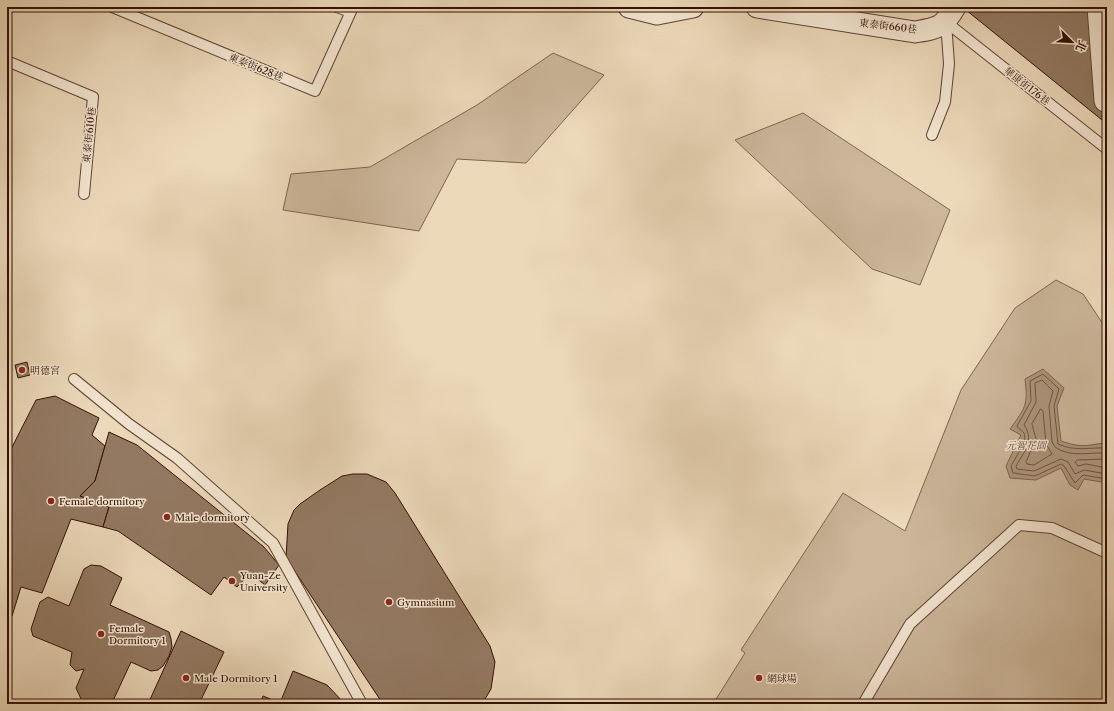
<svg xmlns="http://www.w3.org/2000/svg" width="1114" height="711" font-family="'Libre Caslon Text','Noto Serif TC',serif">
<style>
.green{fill:#ccb79b;stroke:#7f644f}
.water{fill:#ad957c;stroke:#7c604c}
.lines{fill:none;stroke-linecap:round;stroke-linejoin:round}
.shore{stroke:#705340;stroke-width:1}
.building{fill:#937962;stroke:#321103}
.lane-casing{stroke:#604331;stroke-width:12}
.street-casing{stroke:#604331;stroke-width:23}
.lane{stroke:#f3e6d2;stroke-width:10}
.street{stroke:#f3e6d2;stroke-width:21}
.poi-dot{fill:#8f2418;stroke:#f3e6d2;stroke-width:1.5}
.labels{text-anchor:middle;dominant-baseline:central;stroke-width:3;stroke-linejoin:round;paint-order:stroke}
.street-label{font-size:10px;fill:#321103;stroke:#f3e6d2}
.poi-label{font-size:10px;fill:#321103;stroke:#f3e6d2;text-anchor:start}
.park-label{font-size:10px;font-style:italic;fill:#604331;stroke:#f3e6d2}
</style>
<rect width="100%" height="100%" fill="#ecd9ba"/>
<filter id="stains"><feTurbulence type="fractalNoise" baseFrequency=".005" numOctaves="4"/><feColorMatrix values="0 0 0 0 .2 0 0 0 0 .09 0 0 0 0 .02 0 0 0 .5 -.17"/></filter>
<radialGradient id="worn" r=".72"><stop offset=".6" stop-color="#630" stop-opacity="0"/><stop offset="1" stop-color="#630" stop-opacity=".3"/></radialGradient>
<g class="green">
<polygon points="553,53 604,75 526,163 457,159 419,231 283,210 291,174 370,167 477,105"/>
<polygon points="803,113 950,210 920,285 872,269 735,140"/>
<polygon points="1056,280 1083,294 1107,330 1106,704 713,704 745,653 741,650 843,493 905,531 961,390 1015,308"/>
</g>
<path class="water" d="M 1043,369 L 1064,388 L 1057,406 L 1061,441 C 1070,444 1080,447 1091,445 C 1097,444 1100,443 1107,444 L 1107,483 L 1084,479 L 1078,490 L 1070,485 L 1061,468 L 1036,480 L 1010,478 L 1006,466 L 1021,435 L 1010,429 C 1026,407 1028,405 1025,379 Z"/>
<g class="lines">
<g class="shore">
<polygon points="1041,409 1043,411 1046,444 1052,454 1034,465 1027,464 1026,462 1036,439 1032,424"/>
<path d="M 1107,448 C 1090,447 1075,452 1058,444 L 1054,406 L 1059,389 L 1043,374 L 1030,381 L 1031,401 L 1017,426 C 1018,429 1022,430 1024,433 C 1028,439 1014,460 1011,466 L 1013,473 L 1035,476 L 1061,464 L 1064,466 L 1075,483 L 1083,475 L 1107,479"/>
<path d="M 1107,453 C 1089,452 1071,458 1055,447 L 1052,442 L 1049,406 L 1053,391 L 1042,380 L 1035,383 L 1036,402 L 1024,425 C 1035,440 1024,452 1016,466 L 1017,469 L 1034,471 L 1061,459 L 1068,462 L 1075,474 L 1084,470 L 1107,474"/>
<polyline points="1107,459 1077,460 1075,462 1078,466 1086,464 1107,468"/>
</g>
</g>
<g class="building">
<polygon points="968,7 1107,7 1107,124 966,10"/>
<polygon points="27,362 30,375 18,378 15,365"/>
<polygon points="55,396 99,418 92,435 105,446 95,481 80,496 109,507 103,527 71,519 42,593 21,587 12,616 7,611 7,457 36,400"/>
<polygon points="109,432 137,445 264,547 279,565 265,585 250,573 237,587 224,577 211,595 118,531 103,527 109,507 80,496 95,481"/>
<polygon points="353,474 367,474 386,482 395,493 490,646 495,662 491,689 482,704 383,704 286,558 288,524 294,510 300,504 320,490 342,476"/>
<polygon points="91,565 101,566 122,578 110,605 169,632 171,639 172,647 169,656 163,666 158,670 151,671 131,662 112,703 110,704 87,704 82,701 76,688 84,669 76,671 70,665 72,652 33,636 31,629 40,602 48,597 69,606 84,569"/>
<polygon points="181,631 224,652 199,704 148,704"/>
<polygon points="293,671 327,685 345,704 260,704 263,696 280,703"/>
</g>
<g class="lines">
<defs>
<g id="lane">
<polyline points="112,7 315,91 353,7"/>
<polyline points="337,7 350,12"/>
<polyline points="946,22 1107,149"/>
<polyline points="7,61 93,97 84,194"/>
<polyline points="932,135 945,102 949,64 946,22"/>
<polyline points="74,379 129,424 177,458 273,543 362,704"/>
<polyline points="863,704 910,624 1019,525 1052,528 1107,553"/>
</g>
<g id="street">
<polyline points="629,7 657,14 693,7"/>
<path d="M 757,7 L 915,32 C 938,28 943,28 955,7"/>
<polyline points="1098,7 1105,101"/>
</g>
</defs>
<use href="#lane" class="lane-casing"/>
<use href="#street" class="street-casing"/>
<use href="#lane" class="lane"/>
<use href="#street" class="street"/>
</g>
<g class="poi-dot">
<circle cx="22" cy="370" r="4"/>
<circle cx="51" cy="501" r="4"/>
<circle cx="167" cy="517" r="4"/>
<circle cx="232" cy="581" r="4"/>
<circle cx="389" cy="602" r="4"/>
<circle cx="101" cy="634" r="4"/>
<circle cx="186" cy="678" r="4"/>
<circle cx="759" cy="678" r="4"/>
</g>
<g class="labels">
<g class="street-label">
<text transform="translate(888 26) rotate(7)">東泰街660巷</text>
<text transform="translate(256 67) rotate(22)">東泰街628巷</text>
<text transform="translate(1027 86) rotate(38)">華康街176巷</text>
<text transform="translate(89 135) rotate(-84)">東泰街610巷</text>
</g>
<g class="poi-label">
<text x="30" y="370">明德宮</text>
<text x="59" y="501">Female dormitory</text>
<text x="175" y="517">Male dormitory</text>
<text x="240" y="575">Yuan-Ze<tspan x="240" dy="12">University</tspan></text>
<text x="397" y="602">Gymnasium</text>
<text x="109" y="628">Female<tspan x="109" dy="12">Dormitory 1</tspan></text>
<text x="194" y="678">Male Dormitory 1</text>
<text x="767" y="678">網球場</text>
</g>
<g class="park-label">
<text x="1026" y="445">元智花園</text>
</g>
</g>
<rect width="1114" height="711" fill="none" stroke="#ecd9ba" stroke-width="24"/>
<rect x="8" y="8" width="1098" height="695" fill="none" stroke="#321103" stroke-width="2"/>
<rect x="12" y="12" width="1090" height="687" fill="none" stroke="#321103"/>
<g transform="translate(1072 42) rotate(114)" stroke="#f3e6d2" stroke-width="3" paint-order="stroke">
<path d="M0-3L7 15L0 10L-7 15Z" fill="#321103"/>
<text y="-6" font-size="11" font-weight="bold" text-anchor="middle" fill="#321103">北</text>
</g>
<rect width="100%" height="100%" filter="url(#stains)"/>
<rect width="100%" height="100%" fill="url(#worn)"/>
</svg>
